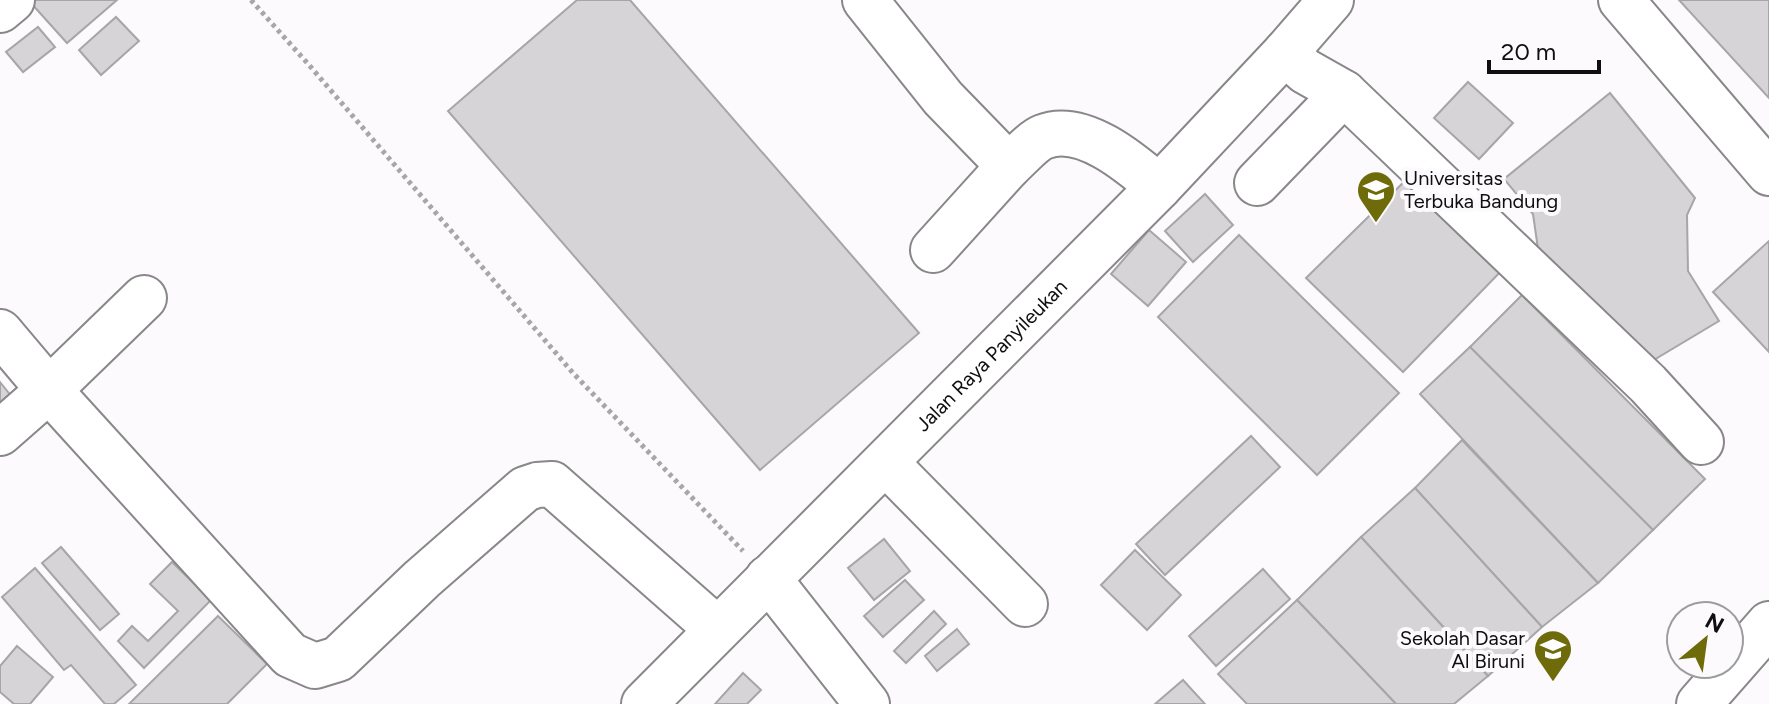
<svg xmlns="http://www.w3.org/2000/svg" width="1769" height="704" font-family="Figtree,sans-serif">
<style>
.building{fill:#d6d4d7;stroke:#a7a5a8;stroke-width:2}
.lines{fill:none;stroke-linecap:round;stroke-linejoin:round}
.minor-casing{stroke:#898789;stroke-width:48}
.path{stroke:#a7a6a8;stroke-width:5;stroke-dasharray:4 4;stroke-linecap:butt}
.minor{stroke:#fff;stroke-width:44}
.labels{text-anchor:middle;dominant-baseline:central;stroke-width:8;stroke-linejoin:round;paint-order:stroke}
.poi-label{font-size:20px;fill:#0f0f10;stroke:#fcfafd;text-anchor:start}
.street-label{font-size:20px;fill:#0f0f10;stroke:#fcfafd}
</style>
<rect width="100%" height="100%" fill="#fcfafd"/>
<g class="building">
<polygon points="32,0 117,0 67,43 30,2"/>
<polygon points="577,0 630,0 919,333 760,470 448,111"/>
<polygon points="1679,0 1769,0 1769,98"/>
<polygon points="116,17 139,41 101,75 79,50"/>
<polygon points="38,27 55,47 23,72 6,52"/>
<polygon points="1468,82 1513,123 1479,159 1434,118"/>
<polygon points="1610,93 1695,198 1687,215 1688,271 1719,321 1652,361 1540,263 1533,214 1504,179"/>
<polygon points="1413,173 1508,264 1403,372 1306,278"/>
<polygon points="1205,194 1233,225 1193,262 1165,231"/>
<polygon points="1149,230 1186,262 1148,306 1111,274"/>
<polygon points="1239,235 1399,393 1317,475 1158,317"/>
<polygon points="1769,241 1769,352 1713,292"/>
<polygon points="1522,295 1705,479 1653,530 1470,347"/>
<polygon points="1470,347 1653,530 1598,583 1420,394"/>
<polygon points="0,382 16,402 0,415"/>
<polygon points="1251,436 1280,467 1165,575 1136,544"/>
<polygon points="1462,440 1598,583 1542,627 1415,488"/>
<polygon points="1415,488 1542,627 1488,676 1361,537"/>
<polygon points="1361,537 1488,676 1454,704 1396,704 1297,600"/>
<polygon points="884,539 910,571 874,600 848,568"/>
<polygon points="61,547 119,614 100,630 42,563"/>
<polygon points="1135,550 1181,595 1147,630 1101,585"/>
<polygon points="172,562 211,600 144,668 118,641 132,626 148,641 178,611 150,584"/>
<polygon points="35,568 136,685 114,704 105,704 71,665 64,670 2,597"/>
<polygon points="1263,569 1290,599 1216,666 1189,636"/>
<polygon points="905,580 924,600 883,637 864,616"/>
<polygon points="1297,600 1396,704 1247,704 1218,674"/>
<polygon points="934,611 946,624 906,663 894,651"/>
<polygon points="218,616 267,664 227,704 129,704"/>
<polygon points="957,629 969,644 937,671 925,656"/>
<polygon points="17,646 53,677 30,704 14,704 0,692 0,666"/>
<polygon points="743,673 761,690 747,704 715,704"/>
<polygon points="1183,680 1205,704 1155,704"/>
</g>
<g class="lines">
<defs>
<g id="minor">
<path d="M 865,0 L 943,98 L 1009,166 C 1018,158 1033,141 1043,137 C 1082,121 1131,163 1159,187"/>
<polyline points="1621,0 1769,173"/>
<polyline points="0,10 12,0"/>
<polyline points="1285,53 1305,71 1344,93 1648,384 1701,442"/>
<polyline points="1257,183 1344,93"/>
<polyline points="933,250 1009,166"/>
<polyline points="0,332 49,390 290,655 315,666 338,659 422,579 525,489 537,485 552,484 717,629"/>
<polyline points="0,433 49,390 144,298"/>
<polyline points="886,463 1025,604"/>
<polyline points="768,578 867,704"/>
<path id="s1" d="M 644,704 L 1159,187 L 1285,53 L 1331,0"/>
<polyline points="1699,704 1769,624"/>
</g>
</defs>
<use href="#minor" class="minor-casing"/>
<polyline class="path" points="251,0 309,65 573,373 743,551"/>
<use href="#minor" class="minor"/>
</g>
<defs>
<symbol id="university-pin" viewBox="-11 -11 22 30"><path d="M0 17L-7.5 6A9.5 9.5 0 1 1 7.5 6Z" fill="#6e6c0a" stroke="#fcfafd"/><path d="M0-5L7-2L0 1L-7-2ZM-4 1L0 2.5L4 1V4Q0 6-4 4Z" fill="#fff"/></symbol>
<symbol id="school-pin" viewBox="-11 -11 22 30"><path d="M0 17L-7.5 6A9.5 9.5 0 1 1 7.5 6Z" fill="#6e6c0a" stroke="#fcfafd"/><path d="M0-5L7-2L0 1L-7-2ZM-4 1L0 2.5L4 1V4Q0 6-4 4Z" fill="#fff"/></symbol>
</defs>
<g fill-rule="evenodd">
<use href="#university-pin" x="1354" y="168" width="44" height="60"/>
<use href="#school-pin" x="1531" y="627" width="44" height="60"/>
</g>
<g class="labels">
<g class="poi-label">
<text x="1404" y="178">Universitas<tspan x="1404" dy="23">Terbuka Bandung</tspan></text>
<text x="1525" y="638" text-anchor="end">Sekolah Dasar<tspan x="1525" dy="23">Al Biruni</tspan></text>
</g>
<g class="street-label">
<text stroke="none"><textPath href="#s1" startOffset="492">Jalan Raya Panyileukan</textPath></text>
</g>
</g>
<g transform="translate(1705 640) rotate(29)"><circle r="38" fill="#fcfafd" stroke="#9d9c9e" stroke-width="2"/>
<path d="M0-6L14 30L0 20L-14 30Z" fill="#6e6c0a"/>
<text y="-12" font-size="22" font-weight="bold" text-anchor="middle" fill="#0f0f10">N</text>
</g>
<path d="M1489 60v12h110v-12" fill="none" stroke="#0f0f10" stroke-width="4"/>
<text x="1501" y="60" font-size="24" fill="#0f0f10" stroke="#fcfafd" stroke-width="6" paint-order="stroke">20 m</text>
</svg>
